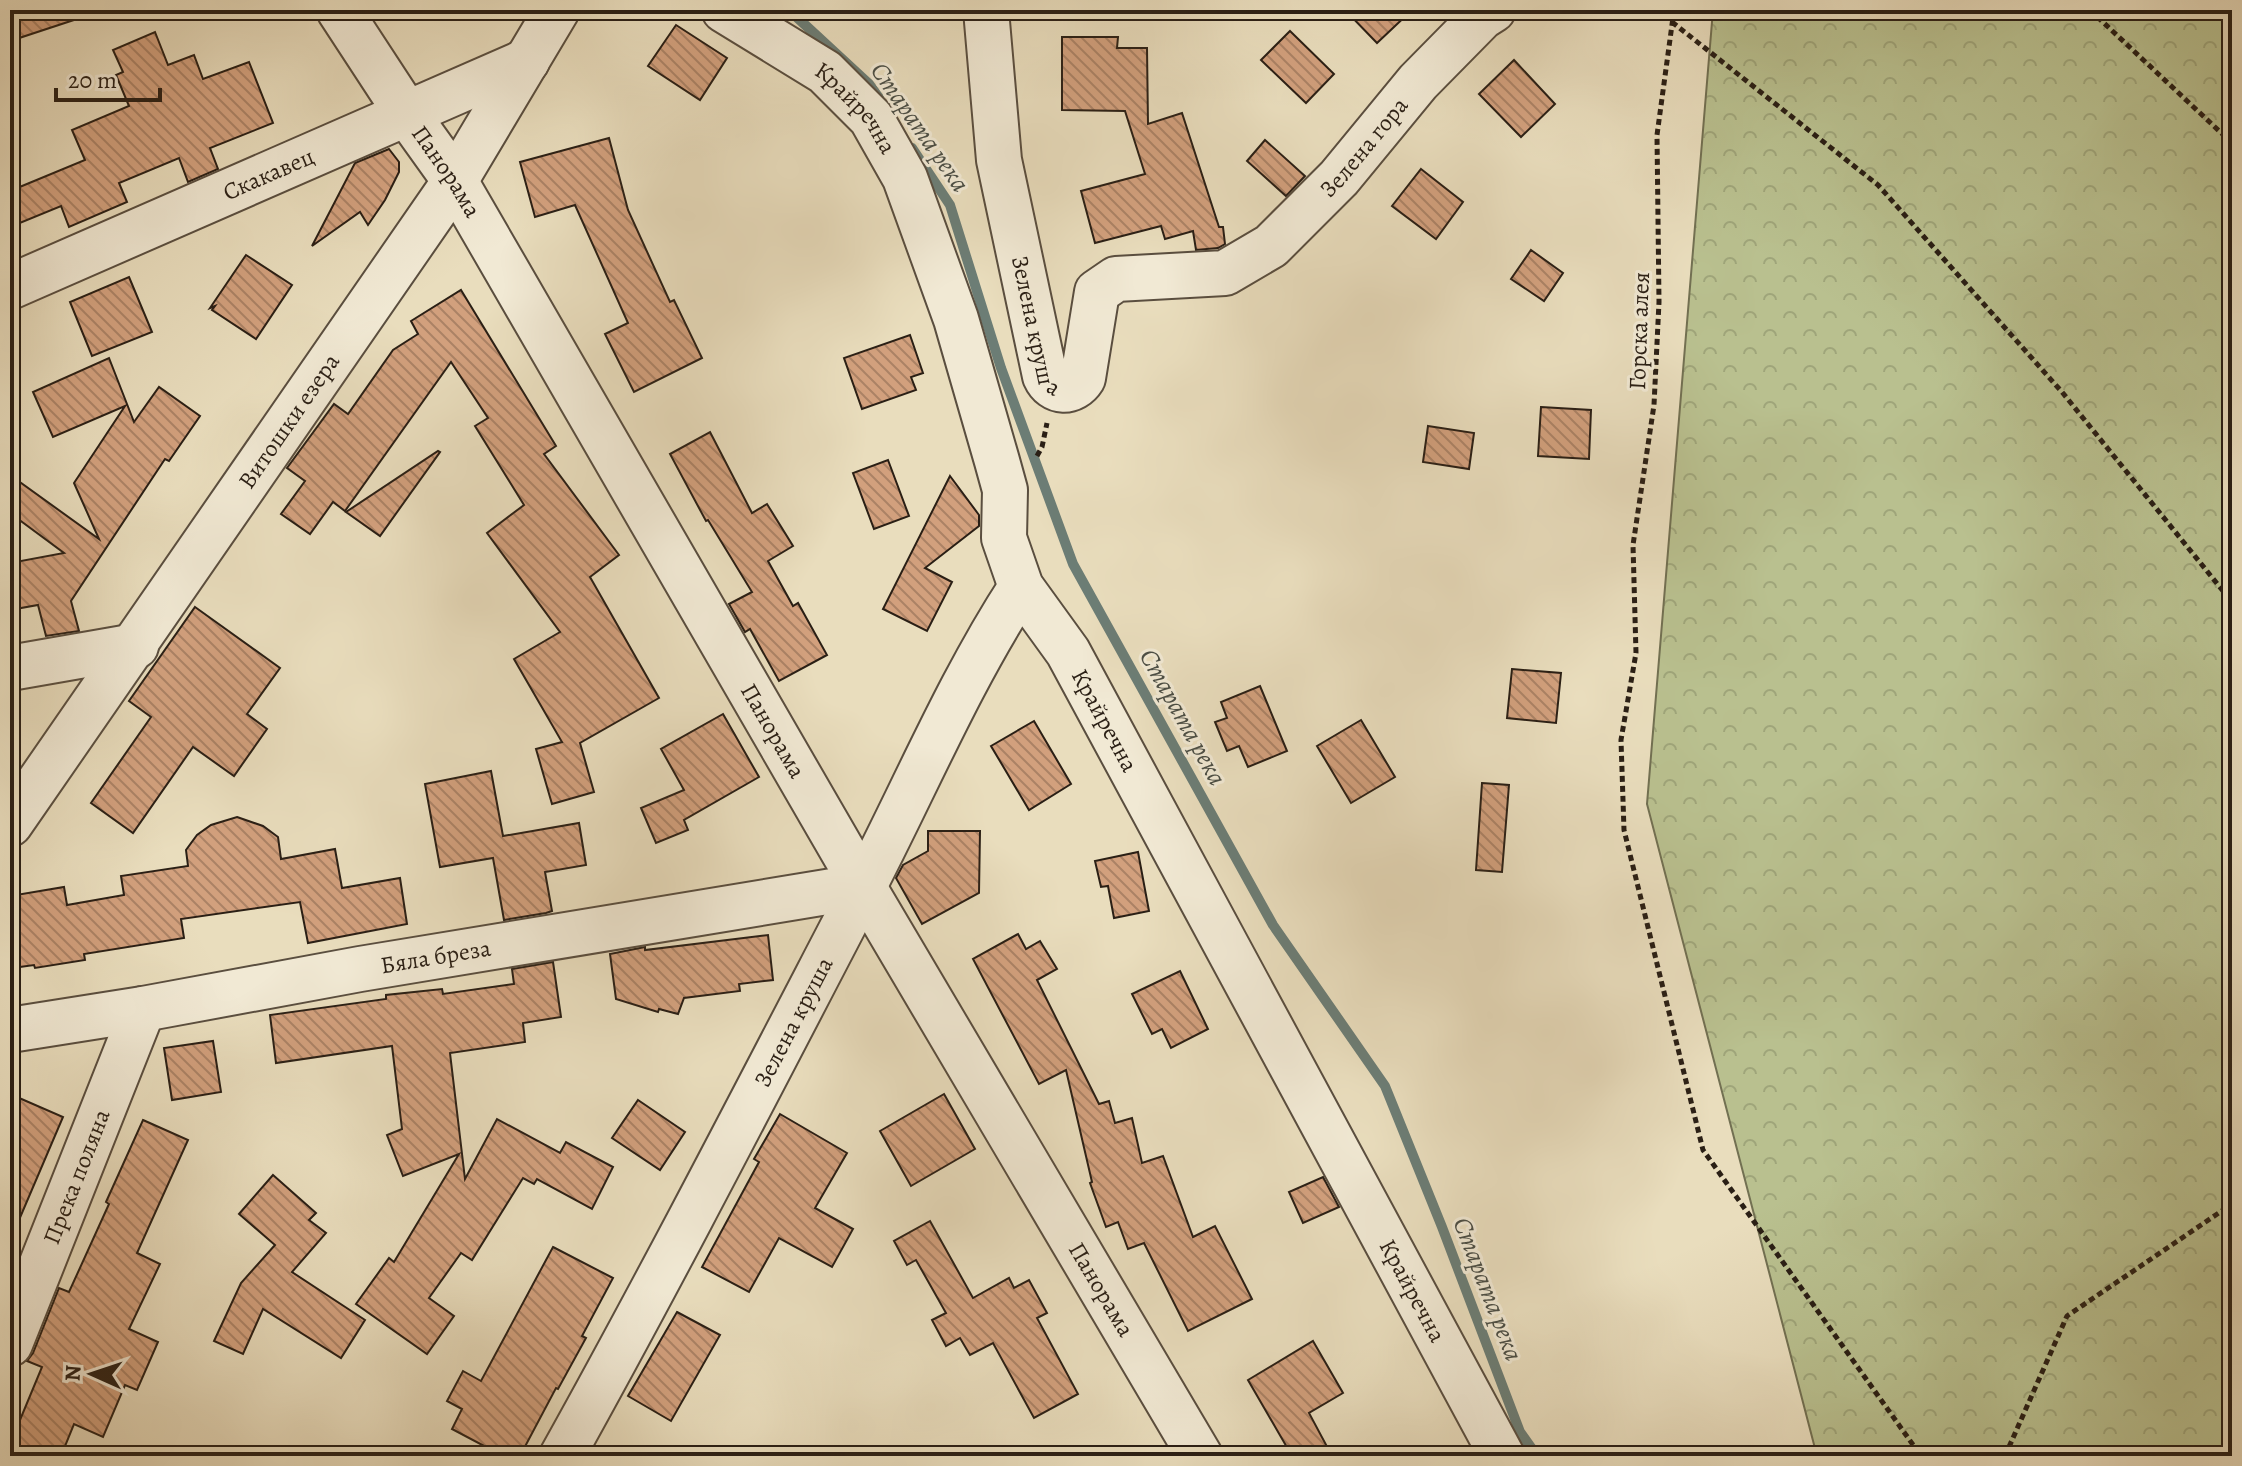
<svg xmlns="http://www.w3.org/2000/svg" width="2242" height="1466" font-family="Alegreya,serif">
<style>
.forest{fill:url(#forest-crowns);stroke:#727052;stroke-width:2}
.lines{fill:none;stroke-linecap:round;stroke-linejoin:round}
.stream{stroke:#6c7d75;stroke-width:10}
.building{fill:url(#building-back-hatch);stroke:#2a1f15;stroke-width:2}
.minor-casing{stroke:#5a4e3f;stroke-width:48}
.path{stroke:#2a1f15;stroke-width:5;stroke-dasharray:6 4;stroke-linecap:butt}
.minor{stroke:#f1e9d4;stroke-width:44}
.labels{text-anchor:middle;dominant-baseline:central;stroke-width:6;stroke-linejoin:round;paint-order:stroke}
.street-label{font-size:24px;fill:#2a1f15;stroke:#f1e9d4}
.water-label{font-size:26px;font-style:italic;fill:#4b4e45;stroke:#f1e9d4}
</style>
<defs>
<pattern id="forest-crowns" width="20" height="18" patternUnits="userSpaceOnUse" patternTransform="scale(2)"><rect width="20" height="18" fill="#b9c08f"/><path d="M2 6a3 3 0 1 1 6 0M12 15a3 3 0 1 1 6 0" fill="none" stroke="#9fa57a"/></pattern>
<pattern id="building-back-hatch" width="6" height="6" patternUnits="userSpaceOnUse" patternTransform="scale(2)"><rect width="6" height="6" fill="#d2a07d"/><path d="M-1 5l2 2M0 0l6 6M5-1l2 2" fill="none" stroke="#ab8265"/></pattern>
</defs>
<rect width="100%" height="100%" fill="#e9ddbd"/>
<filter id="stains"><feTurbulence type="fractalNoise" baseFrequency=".0025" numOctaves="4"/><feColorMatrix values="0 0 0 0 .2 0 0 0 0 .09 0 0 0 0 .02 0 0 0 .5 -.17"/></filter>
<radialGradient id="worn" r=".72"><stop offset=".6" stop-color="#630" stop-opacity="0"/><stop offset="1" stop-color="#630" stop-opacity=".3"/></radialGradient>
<polygon class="forest" points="1713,10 2232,10 2232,1456 1817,1456 1647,804"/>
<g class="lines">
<g class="stream">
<polyline points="789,10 869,84 879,98"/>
<polyline points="912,148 950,205 1001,368 1073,564 1273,925 1385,1086 1442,1227 1520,1432 1537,1456"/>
</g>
</g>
<g class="building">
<polygon points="10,10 88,10 89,15 10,41"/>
<polygon points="1345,10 1412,10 1377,43"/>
<polygon points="676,25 727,58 700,100 648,66"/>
<polygon points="1290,31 1334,74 1306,103 1261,60"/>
<polygon points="155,32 168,65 194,55 203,79 249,62 273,123 210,148 218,169 188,182 179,158 119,183 127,202 69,227 61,206 10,227 10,191 85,160 72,130 129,106 116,75 123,72 113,50"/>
<polygon points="1062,37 1118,37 1117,48 1147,48 1148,124 1182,113 1219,227 1223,227 1225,244 1218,248 1196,250 1193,231 1165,239 1161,226 1095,243 1081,191 1145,174 1125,111 1062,110"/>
<polygon points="1514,60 1555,104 1521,137 1479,94"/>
<polygon points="609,138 628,210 670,302 674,300 702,358 634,392 605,334 628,323 575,205 535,217 520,162"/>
<polygon points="1265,140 1305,176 1286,196 1247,161"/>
<polygon points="389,149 399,162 399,172 385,200 368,225 360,212 312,246 355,163"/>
<polygon points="1421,169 1463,202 1436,239 1392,206"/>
<polygon points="1531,250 1563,273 1544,301 1511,279"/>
<polygon points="246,255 292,285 256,339 212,310 215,306 210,308"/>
<polygon points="129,277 152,332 92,356 70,302"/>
<polygon points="461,290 556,446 544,454 619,555 590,577 659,698 580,743 594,792 552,804 536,749 562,742 514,659 560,632 487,533 524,505 475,426 488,418 451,362 345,511 333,502 310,534 281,514 305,481 287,468 334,404 348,414 393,350 418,334 411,321"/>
<polygon points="910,335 923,373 911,377 916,390 862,409 844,358"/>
<polygon points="109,358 134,422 159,387 200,416 169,461 165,459 71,601 79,631 46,636 38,605 10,610 10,563 64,553 10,513 10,475 99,539 74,483 125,406 53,437 33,392"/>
<polygon points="1541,407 1591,410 1589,459 1538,456"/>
<polygon points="1428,426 1474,433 1469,469 1423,462"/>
<polygon points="710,432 752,513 767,504 793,546 768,561 793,606 798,603 827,655 779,681 750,629 745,632 729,604 752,592 708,520 706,521 670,454"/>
<polygon points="438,451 440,452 380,536 346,512"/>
<polygon points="888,460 909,516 874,529 853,473"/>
<polygon points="950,476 979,515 979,526 925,568 952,582 927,631 883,609"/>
<polygon points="195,607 280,668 247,714 267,729 234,776 193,747 133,833 91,803 151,717 129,701"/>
<polygon points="1512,669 1561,673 1556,723 1507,718"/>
<polygon points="1260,686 1287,751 1248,767 1239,746 1227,751 1215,722 1227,718 1221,702"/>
<polygon points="723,714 759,777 684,820 688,830 656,843 641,808 684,790 661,749"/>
<polygon points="1361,720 1395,777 1351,803 1317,746"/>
<polygon points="1034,721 1071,784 1029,810 991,746"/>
<polygon points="491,771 503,836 579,823 586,865 545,872 552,911 546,913 504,920 493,858 440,867 425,784"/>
<polygon points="1482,783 1509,785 1502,872 1476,870"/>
<polygon points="237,817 263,826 278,837 281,859 335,849 342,888 400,878 407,924 308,943 300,902 181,919 184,938 84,954 85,960 35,968 34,965 12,968 10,896 64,887 67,905 124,895 121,876 188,866 186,850 197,835 211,825"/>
<polygon points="928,831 980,831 979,893 922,924 896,878 903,865 928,851"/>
<polygon points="1138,852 1149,911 1114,918 1108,886 1101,887 1095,861"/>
<polygon points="1018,934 1026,949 1040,941 1057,969 1037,980 1099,1104 1109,1101 1115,1123 1132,1118 1142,1163 1163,1156 1193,1237 1215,1226 1252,1299 1188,1331 1144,1243 1128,1249 1118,1222 1106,1227 1090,1183 1092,1182 1066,1070 1039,1084 973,959"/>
<polygon points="768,935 773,980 739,984 740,991 684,998 678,1014 659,1009 658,1012 616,999 610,954 645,947 645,950"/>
<polygon points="553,962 561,1017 523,1023 525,1042 450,1053 465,1179 497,1119 560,1153 566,1142 613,1167 592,1209 537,1179 534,1184 523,1178 472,1260 461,1253 429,1298 454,1316 427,1354 356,1304 389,1258 394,1262 459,1154 403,1176 387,1135 402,1129 392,1046 276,1063 270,1015 386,999 386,995 442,989 443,994 514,984 512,969"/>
<polygon points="1180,971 1208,1029 1171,1048 1162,1029 1152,1034 1132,994"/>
<polygon points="213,1041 221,1092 172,1100 164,1048"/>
<polygon points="10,1094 63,1117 10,1241"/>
<polygon points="944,1094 975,1149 911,1186 880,1131"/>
<polygon points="638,1100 685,1132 660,1170 612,1138"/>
<polygon points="780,1114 847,1153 815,1208 853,1229 832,1267 779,1238 749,1292 702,1267 759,1162 754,1159"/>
<polygon points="143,1120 188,1140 137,1253 160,1264 129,1329 158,1342 137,1390 125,1385 103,1437 74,1424 61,1456 10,1456 10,1444 42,1367 27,1361 33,1353 59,1288 69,1292 109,1204 106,1202"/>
<polygon points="273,1175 316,1213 309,1220 326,1233 292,1272 365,1320 341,1358 263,1309 243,1354 214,1341 241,1283 275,1245 239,1214"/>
<polygon points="1323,1177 1339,1207 1303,1223 1289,1192"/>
<polygon points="930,1221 973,1298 1009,1278 1014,1288 1029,1280 1047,1313 1037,1318 1078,1394 1034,1418 993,1343 970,1355 960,1338 946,1346 932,1320 946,1313 916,1260 907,1265 894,1241"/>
<polygon points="553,1247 613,1278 582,1336 586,1338 558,1389 556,1388 520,1456 503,1456 452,1429 462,1409 447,1401 463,1371 481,1381"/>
<polygon points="677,1312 720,1335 671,1421 628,1396"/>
<polygon points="1313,1341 1343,1393 1309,1413 1332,1456 1292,1456 1248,1380"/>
</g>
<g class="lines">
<defs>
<g id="minor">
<path id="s1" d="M 339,10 L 407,114 L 455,181 L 863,886 L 1200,1456"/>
<path id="s2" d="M 724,10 L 825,72 L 871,118 L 905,178 L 956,319 L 997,461 L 1005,490 L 1004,538 L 1021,587 L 1068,652 L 1502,1456"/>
<path id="s3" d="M 986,10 L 999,160 L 1045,376 C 1053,394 1073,394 1083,378 L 1097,292 L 1116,279 L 1225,273 L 1271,246 L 1339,178 L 1418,82 L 1482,17 L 1493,10"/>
<path id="s4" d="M 10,287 L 527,61"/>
<polyline points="10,668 136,646"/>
<path id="s5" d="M 10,824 L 455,181 L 557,10"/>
<path id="s6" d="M 10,1030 L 143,1009 L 360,969 L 863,886"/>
<path id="s7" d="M 10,1344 L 143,1009"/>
<path id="s8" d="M 562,1456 C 666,1269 764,1078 863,888 C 915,788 959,682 1021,587"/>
</g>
</defs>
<use href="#minor" class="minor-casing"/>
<g class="path">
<polyline points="1674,10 1657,135 1659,302 1654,405 1633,545 1636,653 1621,740 1624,830 1703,1150 1921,1456"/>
<polyline points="2090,10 2232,143"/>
<polyline points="1672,22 1878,185 2062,392 2232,602"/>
<polyline points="1037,456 1042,447 1047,423"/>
<polyline points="2005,1456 2067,1316 2232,1204"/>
</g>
<use href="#minor" class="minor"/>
</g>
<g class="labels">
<g class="street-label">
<text stroke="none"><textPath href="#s2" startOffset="166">Крайречна</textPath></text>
<text stroke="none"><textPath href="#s3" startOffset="828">Зелена гора</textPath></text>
<text stroke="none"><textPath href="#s1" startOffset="194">Панорама</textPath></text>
<text stroke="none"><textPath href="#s4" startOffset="282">Скакавец</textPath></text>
<text stroke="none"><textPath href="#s3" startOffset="320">Зелена круша</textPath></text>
<text transform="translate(1639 331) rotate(-88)">Горска алея</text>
<text stroke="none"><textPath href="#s5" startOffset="490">Витошки езера</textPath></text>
<text stroke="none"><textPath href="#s2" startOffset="838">Крайречна</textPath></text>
<text stroke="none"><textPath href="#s1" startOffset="842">Панорама</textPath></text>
<text stroke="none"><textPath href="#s6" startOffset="432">Бяла бреза</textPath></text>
<text stroke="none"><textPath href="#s8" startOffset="492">Зелена круша</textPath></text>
<text stroke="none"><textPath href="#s7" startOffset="180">Прека поляна</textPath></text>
<text stroke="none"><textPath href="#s1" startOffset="1490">Панорама</textPath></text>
<text stroke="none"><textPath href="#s2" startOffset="1486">Крайречна</textPath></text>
</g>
<g class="water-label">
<text transform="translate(920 127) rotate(55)">Старата река</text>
<text transform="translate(1183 717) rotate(61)">Старата река</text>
<text transform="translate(1488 1289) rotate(69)">Старата река</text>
</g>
</g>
<rect width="2242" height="1466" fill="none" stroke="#e9ddbd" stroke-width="40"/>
<rect x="12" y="12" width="2218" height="1442" fill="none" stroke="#2a1f15" stroke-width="4"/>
<rect x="20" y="20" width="2202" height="1426" fill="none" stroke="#2a1f15" stroke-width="2"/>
<g transform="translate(92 1374) rotate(273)" stroke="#f1e9d4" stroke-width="6" paint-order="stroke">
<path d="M0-6L14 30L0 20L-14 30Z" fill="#2a1f15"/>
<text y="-12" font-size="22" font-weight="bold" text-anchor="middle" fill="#2a1f15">N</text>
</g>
<path d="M56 88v12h104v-12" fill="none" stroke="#2a1f15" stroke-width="4"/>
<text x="68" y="88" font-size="24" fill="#2a1f15" stroke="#f1e9d4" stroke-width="6" paint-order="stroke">20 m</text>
<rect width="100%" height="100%" filter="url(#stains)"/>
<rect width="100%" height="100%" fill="url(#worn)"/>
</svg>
